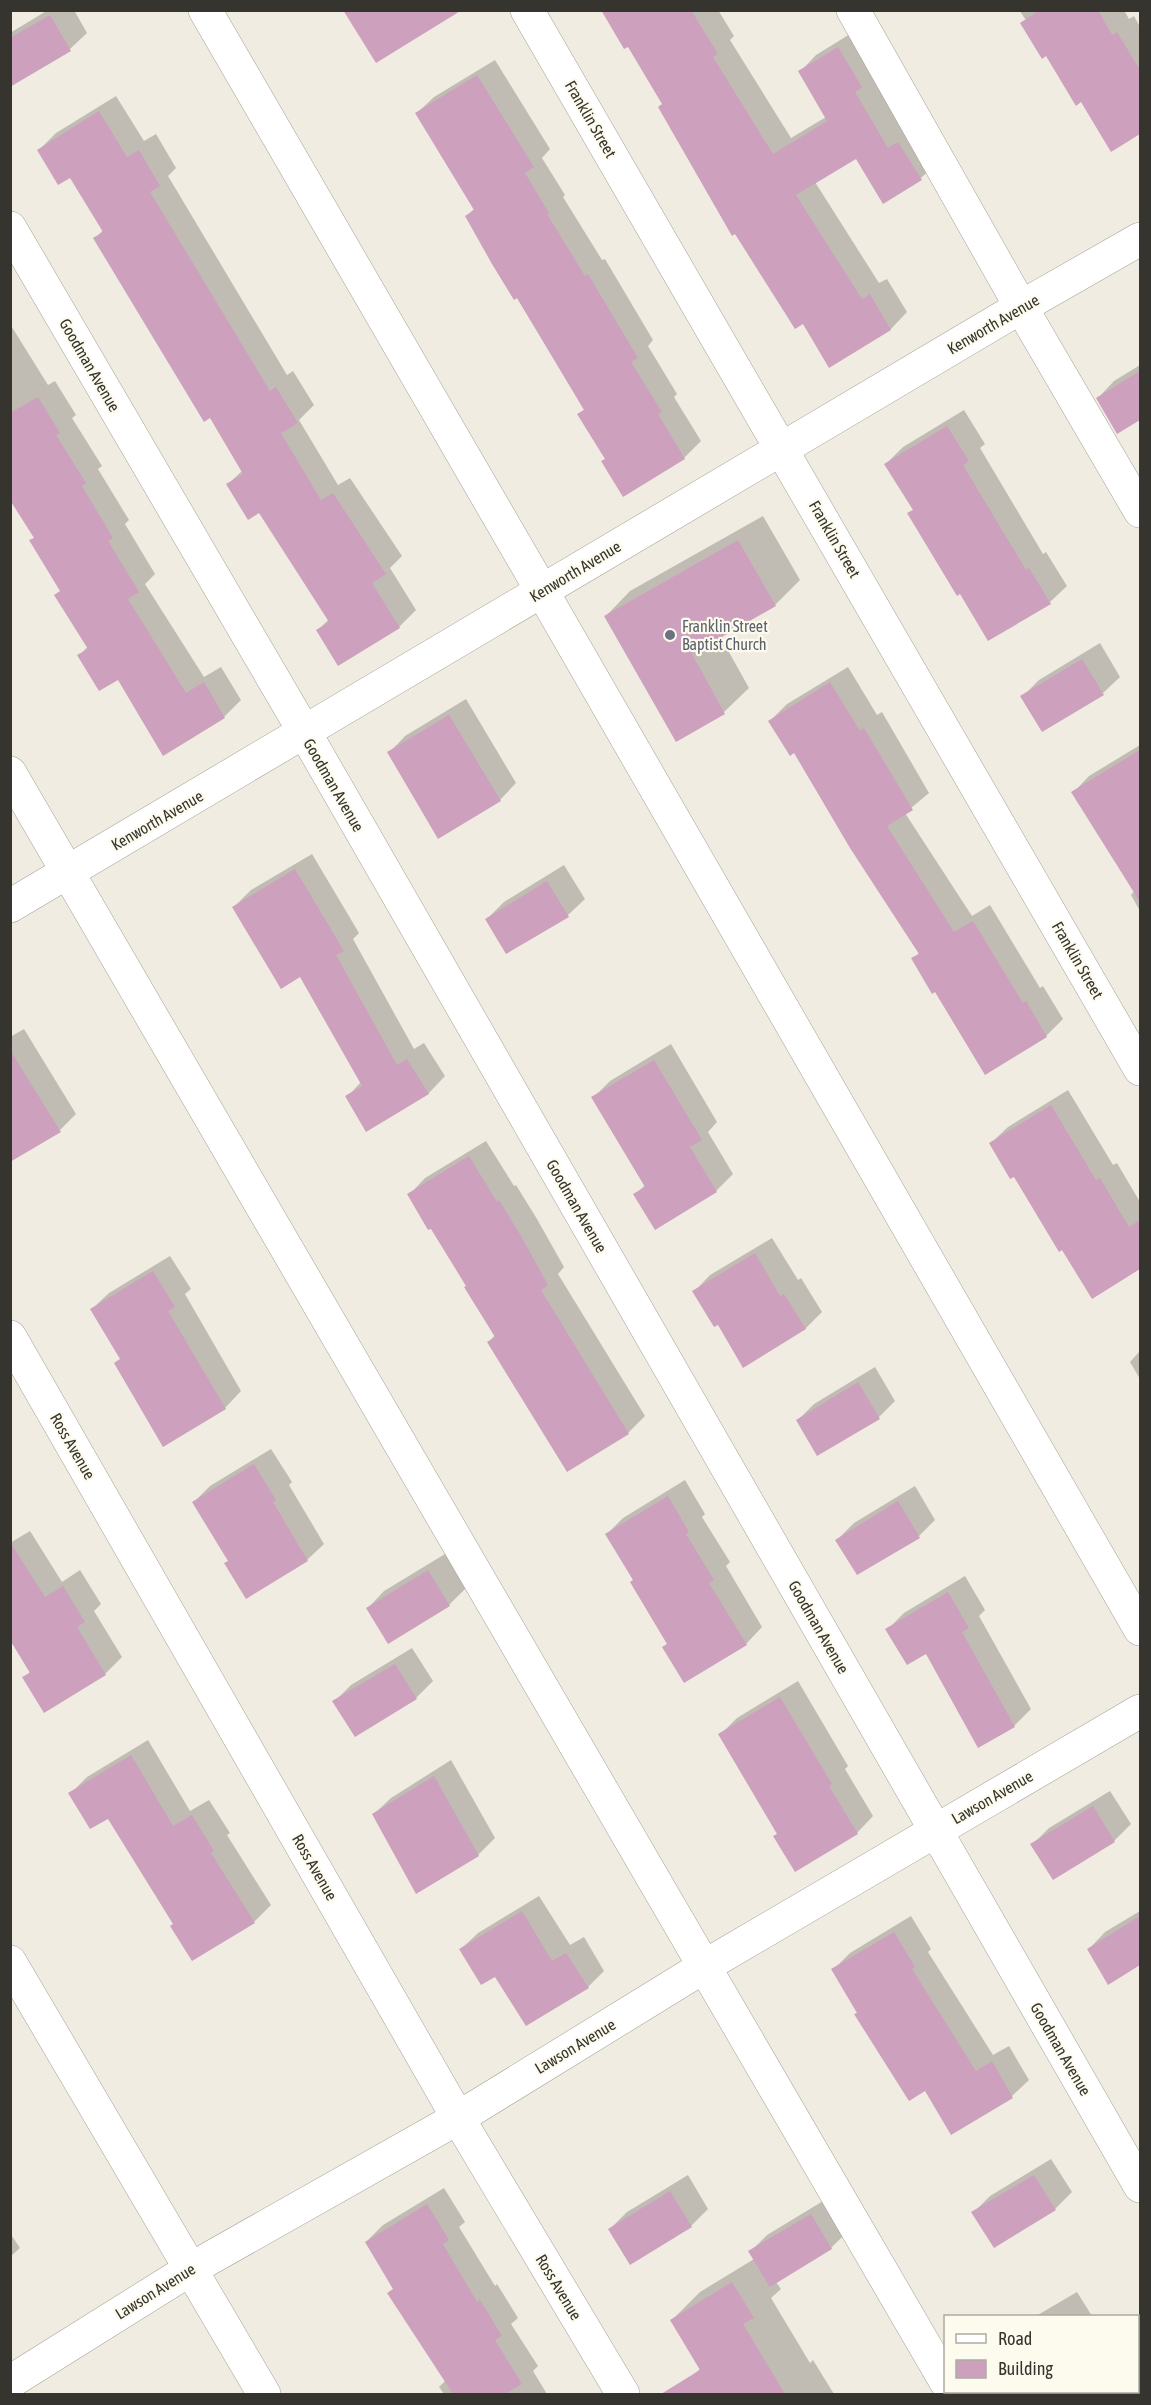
<svg xmlns="http://www.w3.org/2000/svg" width="1151" height="2405" font-family="'Asap Condensed',sans-serif">
<style>
.shadow{fill:#0003}
.building{fill:#cda0bd}
.lines{fill:none;stroke-linecap:round;stroke-linejoin:round}
.minor-casing{stroke:#a5a196;stroke-width:34}
.minor{stroke:#fff;stroke-width:33}
.worship-dot{fill:#6b7280;stroke:#fdfaee;stroke-width:2}
.labels{text-anchor:middle;dominant-baseline:central;stroke-width:4.5;stroke-linejoin:round;paint-order:stroke}
.street-label{font-size:16px;fill:#35342f;stroke:#fdfaee}
.worship-label{font-size:16px;fill:#5b616d;stroke:#fdfaee;text-anchor:start}
</style>
<rect width="100%" height="100%" fill="#f0ece1"/>
<g class="shadow">
<polygon points="48,10 74,10 87,33 70,49 10,86 10,33"/>
<polygon points="608,10 718,10 734,36 730,40 791,138 826,117 800,72 816,55 855,31 938,162 921,178 884,202 856,157 815,182 879,283 887,279 907,312 891,329 830,366 663,103"/>
<polygon points="1019,10 1124,10 1129,19 1134,16 1140,27 1140,132 1111,150 1082,100"/>
<polygon points="495,60 550,149 542,158 565,195 563,197 602,260 605,259 653,340 648,346 677,394 674,397 701,441 684,458 606,458 579,414 585,409 467,216 475,208 417,113 434,97"/>
<polygon points="116,96 144,141 156,134 176,168 168,176 287,375 293,371 314,405 299,420 338,485 350,478 402,556 390,568 416,610 399,627 317,631 329,619 260,511 228,484 243,470 210,416 95,239 103,230 71,176 39,150 56,133"/>
<polygon points="10,324 48,385 55,381 76,415 72,418 102,466 98,469 129,520 125,524 155,574 145,584 204,677 221,667 241,700 224,717 163,754 118,678 79,656 88,646 61,590 31,541 35,537 10,497"/>
<polygon points="1140,365 1140,419 1117,432 1098,398 1114,381"/>
<polygon points="964,410 985,444 980,448 1043,554 1046,552 1067,586 1050,602 909,513 914,509 886,464 903,447"/>
<polygon points="763,516 800,580 775,605 720,636 749,688 724,712 677,740 606,616 630,591"/>
<polygon points="1100,643 1120,677 1103,693 1042,730 1022,697 1039,680"/>
<polygon points="848,667 877,715 882,712 929,793 905,813 972,916 990,905 1040,988 1043,986 1063,1019 1046,1036 986,1073 936,990 913,959 920,952 795,751 770,721 787,704"/>
<polygon points="466,699 516,783 500,800 389,753 405,736"/>
<polygon points="1140,745 1140,911 1131,895 1135,890 1073,793 1089,776"/>
<polygon points="312,854 359,933 353,939 414,1049 424,1043 445,1076 429,1093 367,1130 347,1097 361,1082 301,975 234,907 251,890"/>
<polygon points="564,865 585,899 568,915 487,919 504,902"/>
<polygon points="24,1029 76,1114 60,1130 10,1160 10,1037"/>
<polygon points="671,1044 717,1122 708,1132 733,1174 716,1191 635,1195 645,1185 593,1098 610,1081"/>
<polygon points="1068,1090 1113,1165 1117,1163 1140,1202 1140,1267 1092,1296 1014,1175 991,1143 1008,1127"/>
<polygon points="486,1141 514,1186 516,1185 537,1219 564,1267 558,1274 645,1416 628,1433 489,1342 495,1335 432,1227 409,1195 425,1178"/>
<polygon points="772,1238 798,1280 801,1278 822,1312 806,1328 744,1366 718,1323 694,1292 710,1275"/>
<polygon points="170,1256 191,1289 185,1294 241,1391 225,1408 121,1358 92,1309 109,1293"/>
<polygon points="1140,1351 1140,1379 1130,1362"/>
<polygon points="875,1367 895,1401 879,1417 797,1421 814,1404"/>
<polygon points="271,1449 292,1482 289,1485 324,1544 307,1560 229,1560 194,1502 210,1486"/>
<polygon points="685,1480 705,1514 702,1517 730,1562 726,1566 762,1627 746,1644 664,1647 668,1643 634,1579 607,1534 623,1518"/>
<polygon points="915,1486 935,1520 919,1536 837,1540 854,1523"/>
<polygon points="30,1531 62,1582 80,1570 101,1604 94,1611 122,1657 105,1674 24,1677 31,1671 10,1637 10,1543"/>
<polygon points="445,1554 466,1588 449,1605 388,1642 368,1608 384,1591"/>
<polygon points="965,1576 985,1610 979,1616 1031,1709 1014,1726 927,1652 887,1630 904,1613"/>
<polygon points="412,1648 433,1681 416,1698 334,1702 351,1685"/>
<polygon points="798,1681 848,1766 845,1769 873,1816 857,1833 779,1833 720,1735 737,1718"/>
<polygon points="148,1740 190,1811 209,1800 230,1833 227,1835 271,1905 254,1922 175,1924 108,1817 70,1794 87,1777"/>
<polygon points="451,1760 495,1838 478,1855 374,1814 391,1798"/>
<polygon points="1110,1791 1131,1824 1114,1841 1032,1845 1049,1828"/>
<polygon points="539,1896 570,1945 584,1937 604,1971 588,1987 496,1974 461,1949 478,1933"/>
<polygon points="1140,1911 1140,1963 1109,1983 1089,1949 1105,1932"/>
<polygon points="911,1916 931,1949 928,1952 993,2055 1009,2046 1029,2080 1012,2096 951,2133 925,2089 859,2012 833,1970 850,1953"/>
<polygon points="1051,2159 1072,2192 1055,2209 973,2213 990,2196"/>
<polygon points="688,2175 708,2209 691,2226 630,2262 610,2229 627,2212"/>
<polygon points="444,2188 465,2222 459,2227 495,2286 497,2284 518,2318 511,2324 538,2366 533,2371 547,2394 444,2394 439,2387 446,2380 366,2242 383,2225"/>
<polygon points="828,2198 848,2231 831,2248 776,2282 781,2289 771,2298 810,2363 813,2360 834,2394 701,2394 691,2377 701,2368 672,2320 700,2292 754,2259 750,2252 767,2235"/>
<polygon points="10,2233 20,2248 10,2257"/>
<polygon points="1077,2292 1092,2316 1036,2316"/>
<polygon points="1140,2385 1140,2394 1124,2394 1129,2392 1138,2392 1138,2386"/>
</g>
<g class="building">
<polygon points="343,10 462,10 376,63"/>
<polygon points="601,10 691,10 718,54 713,57 773,154 827,121 798,71 838,47 862,87 855,92 888,148 898,142 922,180 883,204 856,159 796,195 862,299 870,294 891,330 829,368 803,324 795,329 735,234 732,236 658,107 662,104 628,47 624,49"/>
<polygon points="1040,10 1098,10 1112,35 1117,32 1140,70 1140,134 1111,152 1081,102 1076,106 1046,56 1042,59 1020,23"/>
<polygon points="50,15 71,51 10,87 10,38"/>
<polygon points="477,75 534,167 525,173 549,213 547,214 585,276 588,274 638,358 631,362 662,412 658,414 685,459 623,497 601,461 605,459 577,414 584,410 517,298 514,300 492,264 465,216 474,210 415,113"/>
<polygon points="99,111 127,157 139,150 160,186 150,192 270,391 276,387 298,423 281,433 321,500 333,493 386,574 372,583 400,628 338,666 316,630 329,622 259,513 248,520 226,484 243,474 210,418 204,422 93,238 103,232 70,178 58,185 37,150"/>
<polygon points="1140,371 1140,420 1117,434 1096,398"/>
<polygon points="38,397 60,433 56,435 86,483 82,486 113,538 108,541 139,592 128,599 186,693 204,682 225,718 163,756 118,680 99,691 77,655 88,649 54,595 60,591 29,540 34,538 10,500 10,413"/>
<polygon points="947,426 969,461 963,465 1026,570 1029,568 1051,604 988,641 960,594 957,596 907,513 913,510 884,464"/>
<polygon points="738,540 776,606 692,654 725,714 676,742 604,616"/>
<polygon points="1082,659 1104,695 1042,732 1020,696"/>
<polygon points="830,682 860,731 864,728 913,810 887,826 954,932 973,921 1023,1003 1026,1001 1047,1037 985,1075 935,992 932,994 911,958 919,954 850,848 794,753 790,756 768,721"/>
<polygon points="449,715 501,801 438,839 387,752"/>
<polygon points="1140,750 1140,902 1071,792"/>
<polygon points="295,869 344,951 336,955 397,1065 407,1059 429,1094 366,1132 345,1096 362,1086 300,977 281,989 232,907"/>
<polygon points="547,881 569,917 506,954 485,919"/>
<polygon points="10,1050 61,1132 10,1162"/>
<polygon points="654,1060 702,1140 690,1147 717,1192 655,1230 633,1194 645,1187 591,1097"/>
<polygon points="1051,1105 1096,1180 1100,1178 1129,1227 1140,1220 1140,1269 1092,1299 1062,1250 1059,1252 1014,1177 1010,1179 989,1143"/>
<polygon points="469,1156 497,1202 499,1200 521,1236 548,1285 541,1290 629,1434 567,1472 487,1342 495,1337 464,1287 466,1286 431,1229 428,1230 407,1194"/>
<polygon points="755,1253 780,1296 784,1294 806,1329 743,1368 718,1325 714,1327 692,1291"/>
<polygon points="153,1271 175,1307 168,1311 226,1409 163,1447 114,1363 120,1359 90,1309"/>
<polygon points="858,1382 880,1419 817,1456 796,1420"/>
<polygon points="254,1464 276,1500 273,1502 308,1561 246,1599 224,1563 228,1561 192,1502"/>
<polygon points="668,1496 689,1532 686,1534 714,1580 709,1583 747,1645 684,1683 662,1647 667,1644 630,1582 633,1580 605,1534"/>
<polygon points="898,1501 920,1538 857,1575 835,1540"/>
<polygon points="10,1542 45,1597 63,1586 85,1622 77,1627 106,1675 44,1713 22,1677 30,1673 10,1640"/>
<polygon points="428,1570 450,1606 388,1644 366,1608"/>
<polygon points="948,1592 969,1628 962,1632 1015,1727 978,1748 926,1654 907,1665 885,1629"/>
<polygon points="395,1664 417,1699 355,1737 332,1701"/>
<polygon points="780,1697 832,1784 829,1786 858,1834 795,1872 773,1836 777,1834 718,1734"/>
<polygon points="131,1755 173,1826 192,1815 214,1851 211,1853 255,1923 192,1961 170,1926 173,1924 108,1819 90,1829 68,1793"/>
<polygon points="434,1776 479,1856 416,1894 372,1814"/>
<polygon points="1093,1806 1115,1842 1053,1880 1030,1844"/>
<polygon points="522,1911 552,1961 566,1953 589,1988 526,2026 495,1977 481,1985 459,1949"/>
<polygon points="1140,1916 1140,1965 1108,1985 1087,1949"/>
<polygon points="894,1932 915,1967 912,1969 976,2071 992,2061 1013,2098 951,2135 925,2091 909,2101 854,2014 857,2013 831,1969"/>
<polygon points="1034,2175 1056,2210 994,2248 971,2212"/>
<polygon points="670,2191 692,2227 630,2265 608,2229"/>
<polygon points="427,2204 449,2240 443,2244 477,2302 480,2300 502,2336 495,2340 522,2384 505,2394 453,2394 387,2293 393,2289 365,2242"/>
<polygon points="811,2214 832,2249 770,2287 748,2251"/>
<polygon points="732,2282 754,2318 743,2324 785,2394 661,2394 700,2370 670,2320"/>
</g>
<g class="lines">
<defs>
<g id="minor">
<polyline points="205,10 542,591 1140,1629"/>
<polyline points="527,10 1140,1069"/>
<polyline points="853,10 1021,307 1140,511"/>
<polyline points="10,228 305,733 1140,2186"/>
<polyline points="10,773 946,2382"/>
<polyline points="10,906 1021,307 1140,239"/>
<polyline points="10,1337 458,2118 623,2394"/>
<polyline points="10,1962 264,2394"/>
<polyline points="10,2382 189,2270 458,2118 705,1966 1140,1711"/>
</g>
</defs>
<use href="#minor" class="minor-casing"/>
<use href="#minor" class="minor"/>
</g>
<circle class="worship-dot" cx="670" cy="635" r="6"/>
<g class="labels">
<g class="street-label">
<text transform="translate(591 119) rotate(60)">Franklin Street</text>
<text transform="translate(993 324) rotate(-30)">Kenworth Avenue</text>
<text transform="translate(90 365) rotate(60)">Goodman Avenue</text>
<text transform="translate(835 539) rotate(60)">Franklin Street</text>
<text transform="translate(575 571) rotate(-31)">Kenworth Avenue</text>
<text transform="translate(334 785) rotate(60)">Goodman Avenue</text>
<text transform="translate(157 820) rotate(-30)">Kenworth Avenue</text>
<text transform="translate(1078 960) rotate(60)">Franklin Street</text>
<text transform="translate(577 1206) rotate(60)">Goodman Avenue</text>
<text transform="translate(73 1446) rotate(60)">Ross Avenue</text>
<text transform="translate(819 1627) rotate(60)">Goodman Avenue</text>
<text transform="translate(992 1797) rotate(-30)">Lawson Avenue</text>
<text transform="translate(315 1867) rotate(60)">Ross Avenue</text>
<text transform="translate(575 2046) rotate(-31)">Lawson Avenue</text>
<text transform="translate(1061 2049) rotate(60)">Goodman Avenue</text>
<text transform="translate(559 2287) rotate(59)">Ross Avenue</text>
<text transform="translate(155 2291) rotate(-32)">Lawson Avenue</text>
</g>
<g class="worship-label">
<text x="682" y="626">Franklin Street<tspan x="682" dy="18">Baptist Church</tspan></text>
</g>
</g>
<rect width="1151" height="2405" fill="none" stroke="#35342f" stroke-width="24"/>
<rect x="944" y="2315" width="195" height="78" fill="#fdfaee" stroke="#adaba2" stroke-width="1.5"/>
<rect x="956" y="2334" width="30" height="9" fill="#ffffff" stroke="#adaba2" stroke-width="1.5"/>
<text x="998" y="2345" font-size="18" fill="#35342f">Road</text>
<rect x="956" y="2360" width="30" height="18" fill="#cda0bd" stroke="#adaba2" stroke-width="1.5"/>
<text x="998" y="2375" font-size="18" fill="#35342f">Building</text>
</svg>
